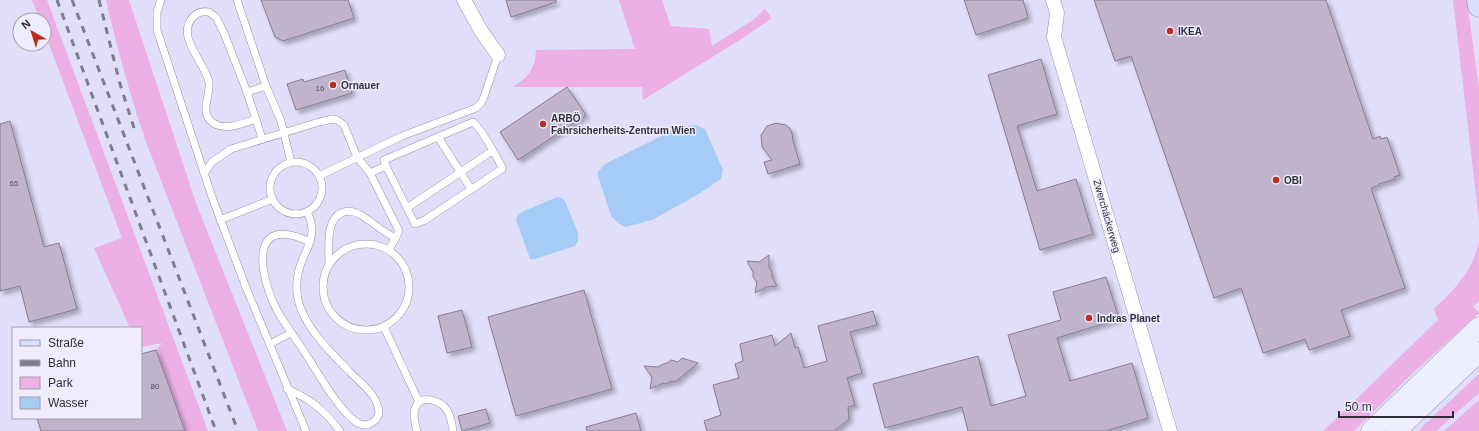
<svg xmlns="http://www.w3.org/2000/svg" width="1479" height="431" font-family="Arial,sans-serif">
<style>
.green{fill:#ecb0e5}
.water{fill:#a5ccf6}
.building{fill:#c1b3cb;stroke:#887b92;filter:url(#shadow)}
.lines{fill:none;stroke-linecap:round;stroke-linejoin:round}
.service-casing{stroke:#9592ac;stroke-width:8}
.minor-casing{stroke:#9592ac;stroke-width:15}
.secondary-casing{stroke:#9592ac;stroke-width:21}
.primary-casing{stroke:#8a94b6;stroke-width:23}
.service{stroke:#fff;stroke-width:7}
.minor{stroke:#fff;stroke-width:14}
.secondary{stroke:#ebeffe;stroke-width:20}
.primary{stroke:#d6dffc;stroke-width:22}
.rail{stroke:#7e7c8e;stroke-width:3;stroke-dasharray:7 7;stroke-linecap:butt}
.poi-dot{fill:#bb2e1e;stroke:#eeecfd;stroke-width:1.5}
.labels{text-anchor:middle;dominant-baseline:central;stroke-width:3;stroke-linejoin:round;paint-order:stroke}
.number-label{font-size:8px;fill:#54505e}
.poi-label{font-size:10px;font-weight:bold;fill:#302f39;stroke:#eeecfd;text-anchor:start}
.street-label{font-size:10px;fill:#302f39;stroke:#eeecfd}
</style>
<defs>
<filter id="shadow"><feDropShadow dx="3.5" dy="3.5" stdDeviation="2" flood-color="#0004"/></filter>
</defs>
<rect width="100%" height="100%" fill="#e1def9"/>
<g class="green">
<polygon points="32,0 47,0 208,431 185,431 156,350 162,343 141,347 141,328 130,328 94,248 122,238 44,31 44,20 40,20"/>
<path d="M 106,0 L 129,0 L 196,203 L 287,431 L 258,431 L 146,142 C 130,95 117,48 106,0 Z"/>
<path d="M 619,0 L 662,0 L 671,26 L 709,29 L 712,46 L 753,20 L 765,9 L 772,18 L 743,38 L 643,100 L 642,87 L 512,87 C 529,78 535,68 536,50 L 635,49 Z"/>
<polygon points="1453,0 1467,0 1479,89 1479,221"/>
<path d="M 1479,240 L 1479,301 L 1473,306 L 1479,313 L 1414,372 L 1354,431 L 1323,431 L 1438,320 L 1434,309 C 1455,289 1474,270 1479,240 Z"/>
<polygon points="1479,374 1479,393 1436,431 1419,431 1422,427"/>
<polygon points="1479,400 1479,431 1444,431"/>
</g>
<g class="water">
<polygon points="696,125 705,129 723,170 721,179 697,195 652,220 626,227 619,224 611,216 597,173 605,164 680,127"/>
<polygon points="557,197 562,198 565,201 578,233 578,241 575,246 535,259 530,259 516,220 518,215 522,212"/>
</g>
<g class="building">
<polygon points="261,0 348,0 354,18 283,41 275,37"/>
<polygon points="506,0 556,0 556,2 511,17"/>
<polygon points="964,0 1023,0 1028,18 976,35"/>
<polygon points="1094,0 1326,0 1373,139 1380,136 1381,139 1387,137 1400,175 1394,177 1395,179 1379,184 1379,185 1371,188 1405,288 1341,310 1350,336 1309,350 1305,339 1263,353 1241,288 1214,298 1131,56 1115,61"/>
<polygon points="1041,59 1057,114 1017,126 1037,191 1076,179 1093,234 1040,250 988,75"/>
<polygon points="345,70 352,93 296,110 287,84 303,79 304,82"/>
<polygon points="567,87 586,115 518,160 500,132"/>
<polygon points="10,121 44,247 59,243 77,309 29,322 20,286 0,291 0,124"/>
<polygon points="776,123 786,125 790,129 792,133 793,141 800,164 768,174 764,162 772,160 762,147 761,135 767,126"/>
<polygon points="769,255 769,267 772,272 772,277 777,286 766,287 755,293 757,282 753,277 753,272 747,261 759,262"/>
<polygon points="1106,277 1119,319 1057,338 1070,381 1132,363 1148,418 1106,431 968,431 962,407 885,428 873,384 978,356 991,406 1026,396 1008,335 1061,320 1053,292"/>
<polygon points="584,290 612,389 516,416 488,317"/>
<polygon points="462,310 472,347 447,353 438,316"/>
<polygon points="873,311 877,325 850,332 862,373 847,378 855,405 848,407 849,419 834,431 707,431 704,421 721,415 713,385 739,378 735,364 743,361 740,344 772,335 775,346 791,333 795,348 798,347 804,368 827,361 818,326"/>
<polygon points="156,350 185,431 41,431 37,418 141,418 141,354"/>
<polygon points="682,358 698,363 675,382 671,381 666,384 663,383 650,389 652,377 644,366 658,367 661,365 667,363 671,360 678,362"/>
<polygon points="486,409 490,423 462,431 458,416"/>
<polygon points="636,413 641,431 587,431 586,427"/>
</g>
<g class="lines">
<defs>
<g id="service">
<polyline points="161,0 157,12 157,30 212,197 247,290 306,431"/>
<polyline points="237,0 266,86 281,121 291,162"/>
<polyline points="247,92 266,86"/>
<path d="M 256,119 C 244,123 223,132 212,122 C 199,112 211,95 209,82 C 205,62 175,37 193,17 C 197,12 203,11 209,12 L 216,17 L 224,33 L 247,92 L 262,138"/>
<path d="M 473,122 C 483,130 495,155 502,167 L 502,169 L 425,220 L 415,224 L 386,166 L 384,160 Z"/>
<polyline points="438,137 471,189"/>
<circle cx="296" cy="188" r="26"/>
<polyline points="370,173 386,166"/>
<polyline points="204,174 212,162 231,149 319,122 333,119 337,120 344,125 357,157 370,173 399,231 389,250"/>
<polyline points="319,176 402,136 476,108 481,103 484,97 498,55"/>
<polyline points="407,208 492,151"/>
<path d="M 307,212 C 310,218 312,223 312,230 C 312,238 308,248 304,256 C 296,273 294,291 301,309 C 310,332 331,353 348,370 C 360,383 378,394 379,413 C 377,421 369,427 360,424 C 342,416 318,373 307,356 C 298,342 288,328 279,314 C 260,280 245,211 310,242"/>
<polyline points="220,220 273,199"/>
<circle cx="366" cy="287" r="43"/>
<path d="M 329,265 C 329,250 325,216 344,212 C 349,210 355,212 359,214 C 372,221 382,232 396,238"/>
<polyline points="384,327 419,402"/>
<polyline points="270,344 291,333"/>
<path d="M 287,389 C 311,399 325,411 340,431"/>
<path d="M 417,431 C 415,424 412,413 416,406 C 422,394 441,401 447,410 C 451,416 452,424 453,431"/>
</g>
<g id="minor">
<polyline points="464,0 481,31 498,55"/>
<polyline points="1053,0 1057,13 1054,37 1170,431"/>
</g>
<g id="secondary">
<polyline points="1371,431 1479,327"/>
<polyline points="1396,431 1479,352"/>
</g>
<polyline id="primary" points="1478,0 1479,6"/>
</defs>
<use href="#service" class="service-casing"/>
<use href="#minor" class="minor-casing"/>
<use href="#secondary" class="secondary-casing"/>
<use href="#primary" class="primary-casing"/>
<use href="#service" class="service"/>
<use href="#minor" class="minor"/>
<use href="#secondary" class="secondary"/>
<use href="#primary" class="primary"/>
<g class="rail">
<polyline points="57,0 216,431"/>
<polyline points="72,0 238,431"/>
<polyline points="99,0 120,84 134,128"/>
</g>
</g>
<g class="poi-dot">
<circle cx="1170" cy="31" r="4"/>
<circle cx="333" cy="85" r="4"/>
<circle cx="543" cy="124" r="4"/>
<circle cx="1276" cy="180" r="4"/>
<circle cx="1089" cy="318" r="4"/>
</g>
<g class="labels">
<g class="number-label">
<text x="320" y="88">16</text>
<text x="14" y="183">65</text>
<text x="155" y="386">80</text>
</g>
<g class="poi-label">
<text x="1178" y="31">IKEA</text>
<text x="341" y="85">Ornauer</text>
<text x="551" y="118">ARBÖ<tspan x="551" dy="12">Fahrsicherheits-Zentrum Wien</tspan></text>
<text x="1284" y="180">OBI</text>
<text x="1097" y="318">Indras Planet</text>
</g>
<g class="street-label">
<text transform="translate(1107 216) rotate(74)">Zwerchäckerweg</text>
</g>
</g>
<rect x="12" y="327" width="130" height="92" fill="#eeecfd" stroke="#a2a0af"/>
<rect x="20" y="340" width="20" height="6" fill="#d6dffc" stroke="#a2a0af"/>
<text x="48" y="347" font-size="12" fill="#302f39">Straße</text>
<rect x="20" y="360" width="20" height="6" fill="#7e7c8e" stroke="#a2a0af"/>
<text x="48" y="367" font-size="12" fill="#302f39">Bahn</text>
<rect x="20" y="377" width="20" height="12" fill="#ecb0e5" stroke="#a2a0af"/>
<text x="48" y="387" font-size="12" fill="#302f39">Park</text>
<rect x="20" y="397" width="20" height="12" fill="#a5ccf6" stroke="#a2a0af"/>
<text x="48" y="407" font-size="12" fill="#302f39">Wasser</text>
<g transform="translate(32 32) rotate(321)"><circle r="19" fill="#eeecfd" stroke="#a2a0af"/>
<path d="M0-3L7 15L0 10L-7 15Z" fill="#bb2e1e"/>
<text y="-6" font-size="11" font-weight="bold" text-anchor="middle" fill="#302f39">N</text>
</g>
<path d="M1339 411v6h114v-6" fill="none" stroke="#302f39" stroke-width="2"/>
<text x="1345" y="411" font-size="12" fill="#302f39" stroke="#eeecfd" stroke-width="3" paint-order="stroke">50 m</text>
</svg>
